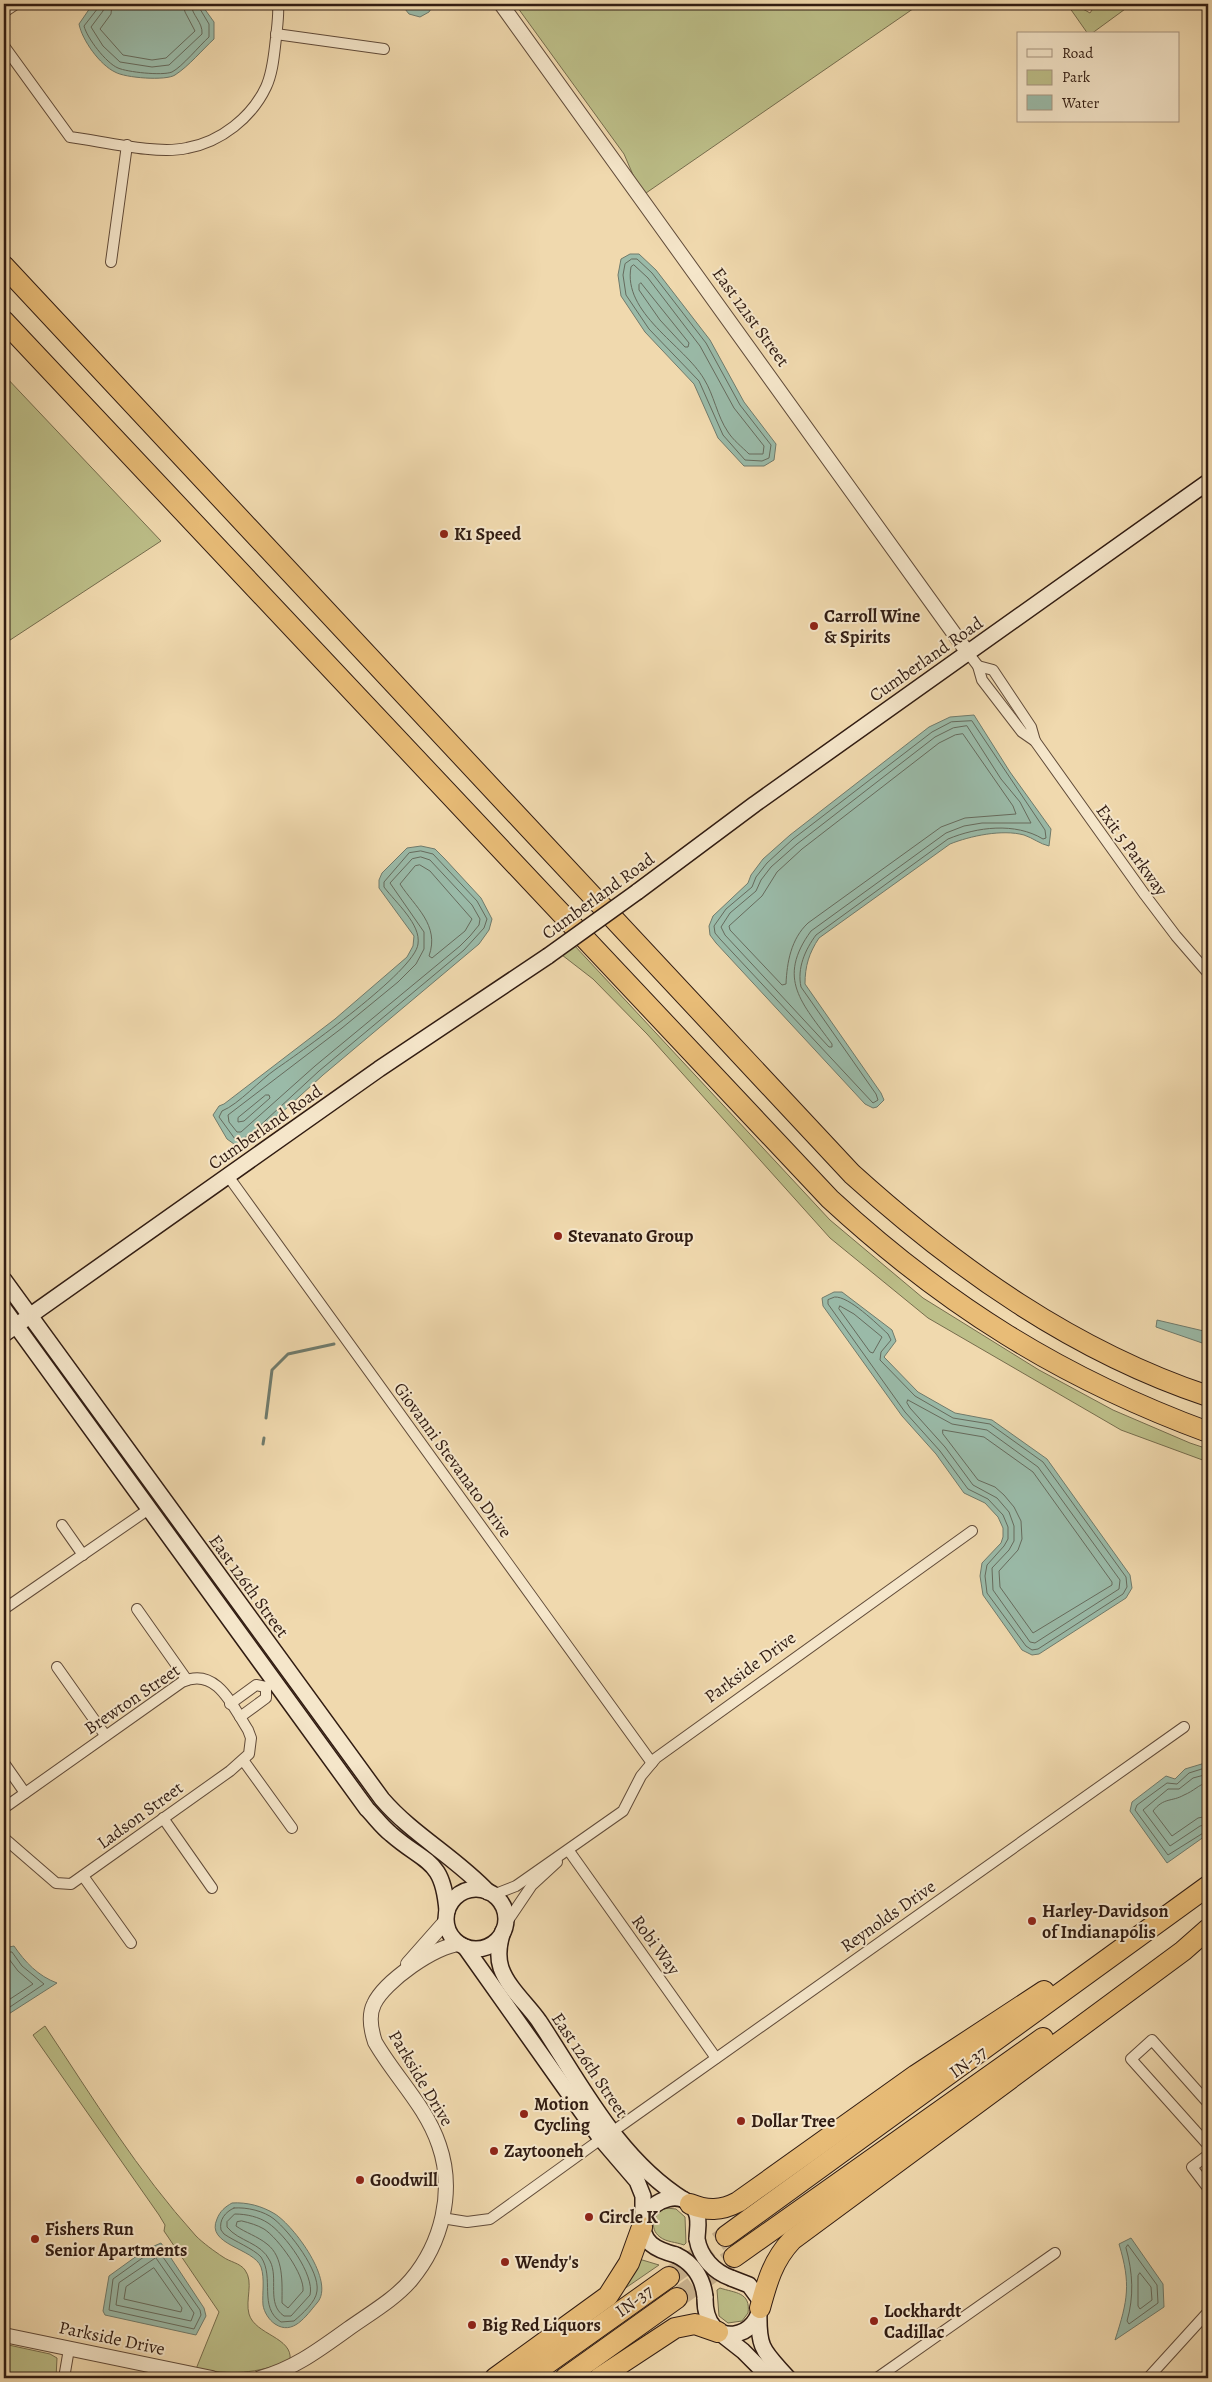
<svg xmlns="http://www.w3.org/2000/svg" width="1212" height="2382" font-family="Alegreya,serif">
<style>
.green{fill:#bcbe88;stroke:#766d4d}
.water{fill:#9abaa8;stroke:#707b6c}
.lines{fill:none;stroke-linecap:round;stroke-linejoin:round}
.shore{stroke:#666b5d;stroke-width:1}
.stream{stroke:#707b6c;stroke-width:3}
.motorway-tunnel{stroke:#cab38f;stroke-width:20;stroke-dasharray:20 10;stroke-linecap:butt}
.minor-casing{stroke:#614b39;stroke-width:12}
.tertiary-casing{stroke:#614b39;stroke-width:16}
.secondary-casing{stroke:#311c12;stroke-width:18}
.motorway-casing{stroke:#311c12;stroke-width:22}
.minor{stroke:#f5e6ca;stroke-width:10}
.tertiary{stroke:#f5e6ca;stroke-width:14}
.secondary{stroke:#f5e6ca;stroke-width:15}
.motorway{stroke:#e8bc77;stroke-width:20}
.secondary-bridge-casing{stroke:#311c12;stroke-width:18;stroke-linecap:butt}
.secondary-bridge{stroke:#f5e6ca;stroke-width:15}
.poi-dot{fill:#8f2418;stroke:#f5e6ca;stroke-width:2}
.labels{text-anchor:middle;dominant-baseline:central;stroke-width:4;stroke-linejoin:round;paint-order:stroke}
.street-label{font-size:18px;fill:#311c12;stroke:#f5e6ca}
.poi-label{font-size:18px;font-weight:bold;fill:#311c12;stroke:#f5e6ca;text-anchor:start}
</style>
<rect width="100%" height="100%" fill="#f0d9ae"/>
<filter id="stains"><feTurbulence type="fractalNoise" baseFrequency=".004" numOctaves="4"/><feColorMatrix values="0 0 0 0 .2 0 0 0 0 .09 0 0 0 0 .02 0 0 0 .5 -.17"/></filter>
<radialGradient id="worn" r=".72"><stop offset=".6" stop-color="#630" stop-opacity="0"/><stop offset="1" stop-color="#630" stop-opacity=".3"/></radialGradient>
<g class="green">
<polygon points="515,4 920,4 646,193 637,184 624,154"/>
<polygon points="1067,4 1081,4 1083,9 1090,13 1096,4 1132,4 1091,34 1088,34"/>
<polygon points="4,375 161,541 4,644"/>
<polygon points="574,945 830,1220 923,1298 1039,1370 1113,1410 1190,1443 1208,1449 1208,1462 1121,1430 928,1318 830,1238 647,1034 593,979 562,955"/>
<path d="M 45,2026 C 93,2098 138,2172 196,2236 C 203,2243 214,2251 223,2257 C 230,2262 240,2263 245,2270 C 254,2282 245,2300 249,2314 C 255,2335 293,2337 290,2360 C 255,2375 232,2374 196,2369 L 219,2312 L 164,2231 L 165,2225 L 159,2215 L 33,2035 Z"/>
<path d="M 666,2208 L 676,2209 L 685,2217 L 686,2243 L 684,2245 C 676,2242 666,2242 660,2237 C 648,2228 654,2213 666,2208 Z"/>
<polygon points="639,2259 659,2265 611,2298"/>
<path d="M 720,2288 C 735,2293 751,2292 748,2313 L 742,2321 L 728,2323 L 719,2316 L 717,2290 Z"/>
<polygon points="4,2344 50,2354 57,2358 56,2378 4,2378"/>
</g>
<g class="water">
<path d="M 97,4 L 201,4 L 214,22 L 214,39 C 202,50 189,66 175,75 C 166,81 125,78 115,72 C 100,65 82,40 79,24 L 90,8 Z"/>
<polygon points="401,4 434,4 429,12 420,17 409,14"/>
<polygon points="630,254 639,254 656,270 710,340 744,402 776,444 774,460 764,466 744,466 718,438 694,384 645,332 621,296 618,275 621,259"/>
<path d="M 974,715 L 1010,772 L 1051,829 L 1049,846 C 1040,844 1033,838 1024,835 C 1002,829 970,836 950,844 L 819,938 C 809,953 805,966 805,984 L 881,1093 L 884,1100 L 877,1107 L 873,1108 L 865,1104 L 716,943 L 710,935 L 709,926 L 713,916 L 748,883 L 751,875 L 763,859 L 790,835 L 929,727 L 950,717 Z"/>
<polygon points="421,846 435,849 444,858 481,898 492,919 489,930 479,944 323,1075 256,1136 244,1144 234,1144 227,1139 213,1115 219,1106 224,1104 335,1019 407,957 413,946 414,936 379,888 379,880 382,873 407,848"/>
<polygon points="834,1292 842,1292 892,1330 896,1341 884,1357 918,1392 955,1413 992,1420 1047,1459 1130,1575 1132,1588 1126,1598 1039,1654 1032,1655 1022,1650 983,1595 980,1576 982,1563 1001,1543 1003,1537 1003,1528 998,1517 985,1503 964,1493 936,1454 902,1416 823,1306 822,1298"/>
<polygon points="1157,1320 1208,1332 1208,1345 1156,1327"/>
<polygon points="1208,1760 1208,1834 1167,1863 1130,1811 1132,1802 1166,1776 1175,1779 1185,1769 1205,1763"/>
<path d="M 14,1946 C 25,1962 38,1976 57,1983 L 4,2017 L 4,1948 Z"/>
<path d="M 232,2203 C 247,2202 262,2206 275,2214 C 294,2226 336,2282 317,2303 C 306,2316 293,2336 275,2324 C 269,2320 264,2312 263,2305 C 262,2293 265,2279 261,2267 C 254,2248 205,2245 217,2219 C 220,2211 225,2207 232,2203 Z"/>
<path d="M 1131,2238 L 1163,2284 L 1164,2307 L 1115,2340 C 1128,2300 1131,2284 1119,2244 Z"/>
<polygon points="161,2243 204,2308 206,2316 196,2335 105,2315 103,2311 109,2276 145,2250"/>
</g>
<g class="lines">
<g class="shore">
<path d="M 99,4 L 98,8 L 84,26 C 87,38 106,63 118,68 C 127,72 162,76 172,72 C 182,67 200,45 209,37 L 209,24 L 197,4"/>
<path d="M 105,4 L 103,11 L 91,27 L 103,46 L 120,62 L 152,67 L 169,65 L 202,34 C 203,22 192,16 191,4"/>
<polyline points="112,4 111,14 100,29 123,55 152,60 166,58 195,31 185,12 183,4"/>
<polygon points="632,259 637,259 652,273 706,343 740,405 771,445 769,458 762,461 745,460 723,435 699,381 649,329 626,295 623,275 625,264"/>
<path d="M 634,265 L 648,278 L 700,346 L 734,408 L 764,446 L 763,454 L 749,454 C 742,447 733,440 728,432 C 717,416 714,395 704,379 C 684,345 622,313 631,267 Z"/>
<polygon points="641,283 689,343 688,347 685,347 660,320 639,290 639,285"/>
<path d="M 972,721 L 1045,830 L 1046,838 L 1043,839 C 1015,822 977,827 948,839 L 816,935 C 805,950 797,968 801,987 L 876,1094 L 878,1100 L 873,1103 L 720,939 L 715,933 L 714,926 L 726,909 L 752,887 L 756,877 L 767,863 L 793,839 L 932,732 L 951,722 Z"/>
<path d="M 967,726 L 1001,779 L 1020,802 L 1031,823 L 982,823 L 964,826 L 946,833 L 811,931 C 776,979 802,1003 832,1044 L 832,1047 L 829,1047 L 725,935 L 721,927 L 730,913 L 756,891 L 761,880 L 771,867 L 797,844 L 935,737 L 953,728 Z"/>
<path d="M 963,734 L 1013,806 L 1016,814 L 965,818 L 941,827 L 808,923 C 791,939 787,962 786,984 L 782,985 L 730,930 L 729,926 L 762,896 L 777,872 L 802,849 L 939,743 L 955,735 Z"/>
<path d="M 421,851 L 433,854 L 477,901 L 487,919 L 484,928 L 464,950 L 319,1071 L 253,1132 L 243,1139 L 235,1139 L 219,1117 L 222,1111 C 239,1104 260,1080 276,1069 C 302,1051 415,971 418,944 C 421,924 396,903 384,887 L 384,882 L 409,853 Z"/>
<polygon points="421,857 430,860 472,905 480,919 479,925 470,936 460,946 315,1066 241,1132 237,1132 229,1122 228,1115 342,1028 398,982 416,964 424,949 424,932 390,883 412,859"/>
<path d="M 420,865 L 430,871 L 472,919 L 465,931 L 432,958 L 429,956 C 440,925 415,907 400,884 L 415,866 Z"/>
<polygon points="266,1095 269,1095 270,1098 244,1121 238,1122 238,1118"/>
<path d="M 835,1297 C 849,1296 877,1324 888,1334 L 891,1340 L 881,1352 L 880,1360 L 915,1396 L 953,1418 L 990,1424 L 1043,1462 L 1126,1577 L 1127,1587 L 1123,1594 L 1038,1649 L 1032,1650 L 1026,1646 L 987,1593 L 985,1576 L 987,1565 L 1004,1546 L 1008,1539 L 1008,1527 L 1003,1515 L 988,1499 L 968,1489 L 940,1451 L 905,1412 L 828,1304 L 828,1300 Z"/>
<polygon points="840,1306 854,1314 882,1337 873,1353 870,1352 839,1309"/>
<polygon points="908,1400 952,1424 987,1430 1038,1467 1120,1580 1119,1589 1035,1643 1030,1642 993,1590 992,1568 1009,1550 1014,1541 1014,1526 1009,1512 997,1498 973,1485 945,1447 910,1408 907,1403"/>
<polygon points="943,1430 984,1437 1033,1472 1112,1582 1112,1585 1033,1633 1000,1587 999,1571 1018,1550 1022,1539 1021,1521 1014,1507 1004,1495 995,1487 978,1480 943,1434"/>
<polyline points="1208,1767 1189,1773 1177,1784 1167,1783 1137,1805 1135,1810 1168,1855 1208,1830"/>
<polyline points="1208,1774 1193,1778 1179,1789 1168,1789 1143,1810 1170,1846 1200,1826 1208,1824"/>
<path d="M 1208,1782 C 1198,1785 1194,1791 1184,1795 C 1172,1802 1164,1797 1153,1811 L 1172,1836 L 1198,1818 L 1208,1816"/>
<polyline points="4,1952 12,1952 22,1966 44,1984 4,2011"/>
<polyline points="4,1958 9,1959 18,1971 33,1984 4,2003"/>
<path d="M 234,2208 C 247,2207 264,2211 274,2219 C 290,2232 320,2271 317,2291 C 316,2302 302,2314 294,2321 L 281,2322 C 258,2307 275,2278 261,2257 C 254,2249 234,2241 224,2234 L 221,2230 C 219,2220 225,2212 234,2208 Z"/>
<path d="M 235,2214 C 247,2214 259,2217 268,2223 C 285,2234 315,2275 310,2295 L 291,2316 L 284,2316 C 266,2304 279,2278 270,2261 C 261,2242 239,2242 227,2227 L 227,2222 Z"/>
<path d="M 242,2221 C 250,2223 257,2225 264,2229 C 278,2238 305,2275 303,2291 L 288,2308 L 282,2303 C 282,2283 284,2257 267,2244 C 257,2236 246,2233 236,2226 L 237,2222 Z"/>
<path d="M 1128,2245 L 1157,2285 L 1158,2303 L 1129,2324 L 1127,2321 C 1134,2297 1133,2273 1126,2248 Z"/>
<polygon points="158,2250 200,2310 201,2315 194,2329 109,2310 113,2279 148,2254"/>
<polygon points="156,2258 194,2313 191,2321 116,2305 119,2283"/>
<polygon points="154,2268 182,2308 181,2312 124,2299 126,2287"/>
<polygon points="1140,2273 1151,2287 1152,2300 1140,2309 1138,2306 1138,2276"/>
</g>
<g class="stream">
<polyline points="266,1418 272,1370 288,1354 334,1344"/>
<polyline points="263,1444 264,1438"/>
</g>
<g class="motorway-tunnel">
<polyline points="669,2277 726,2236"/>
<polyline points="677,2298 734,2257"/>
</g>
<defs>
<g id="minor">
<polyline points="4,12 16,4"/>
<polyline points="276,34 384,49"/>
<path d="M 4,46 L 70,137 C 102,141 156,155 187,148 C 221,142 252,117 266,87 C 273,72 274,54 276,38 C 277,27 279,15 278,4"/>
<polyline points="111,262 127,145"/>
<polyline points="968,653 978,666 982,680 1022,732 1035,741 1145,895 1176,936 1208,973"/>
<polyline points="978,666 993,670 1031,727 1035,741"/>
<polyline points="228,1176 652,1763"/>
<polyline points="62,1525 83,1555"/>
<polyline points="4,1609 149,1509"/>
<polyline points="137,1609 187,1680"/>
<polyline points="57,1667 105,1735"/>
<polyline points="230,1704 256,1685 266,1687"/>
<polyline points="240,1717 266,1698 266,1687"/>
<polyline points="243,1760 292,1828"/>
<polyline points="4,1763 25,1793"/>
<path d="M 4,1808 L 182,1682 C 216,1666 232,1705 248,1730 L 251,1738 L 249,1754 L 230,1771 L 71,1884 L 56,1883 L 4,1838"/>
<polyline points="163,1818 212,1888"/>
<polyline points="569,1851 716,2058"/>
<polyline points="83,1876 131,1943"/>
<polyline points="493,1895 516,1886 623,1811 641,1776 656,1758 972,1531"/>
<polyline points="505,1925 532,1885 557,1862"/>
<polyline points="1208,2103 1152,2040 1131,2059 1208,2145"/>
<polyline points="612,2132 1184,1727"/>
<polyline points="1208,2155 1192,2167 1208,2188"/>
<polyline points="442,2218 467,2222 490,2219 601,2139"/>
<polyline points="64,2378 69,2349"/>
<polyline points="877,2378 1055,2253"/>
<polyline points="1148,2378 1208,2312"/>
</g>
<g id="tertiary">
<polyline points="501,4 968,653"/>
<polyline points="408,1964 446,1921"/>
<polyline points="4,2335 212,2378"/>
<path d="M 260,2378 C 294,2369 320,2349 348,2329 C 369,2314 395,2299 411,2280 C 442,2243 455,2191 439,2145 C 426,2106 395,2077 375,2042 C 371,2030 368,2016 374,2004 C 384,1982 436,1945 460,1944"/>
</g>
<g id="secondary">
<polyline points="637,892 755,804 1208,482"/>
<path d="M 4,1280 L 382,1799 C 413,1835 455,1857 488,1892"/>
<path d="M 4,1309 L 367,1809 C 375,1817 382,1827 391,1834 C 425,1864 443,1858 447,1911"/>
<polyline points="4,1334 379,1069 548,956"/>
<circle cx="476" cy="1919" r="30"/>
<path d="M 503,1931 C 499,1943 497,1956 501,1968 C 508,1988 527,2004 539,2021 C 581,2084 617,2158 684,2200"/>
<polyline points="465,1947 601,2139 637,2181 643,2196 643,2219"/>
<path d="M 676,2255 C 657,2250 640,2243 643,2219 C 652,2199 684,2187 696,2212 C 700,2221 697,2230 697,2239"/>
<path d="M 705,2297 C 704,2354 764,2338 760,2300 L 749,2285 L 731,2278"/>
<path d="M 759,2312 C 758,2350 764,2351 788,2378"/>
<polyline points="720,2333 743,2351 770,2378"/>
</g>
<g id="motorway">
<path d="M 4,266 L 852,1174 C 956,1268 1073,1351 1208,1396"/>
<path d="M 4,321 L 830,1199 C 945,1305 1061,1378 1208,1432"/>
<path d="M 690,2204 C 707,2211 721,2211 738,2202 L 916,2075 L 1044,1991"/>
<polyline points="726,2236 1208,1886"/>
<polyline points="734,2257 1043,2038"/>
<path d="M 760,2308 C 767,2282 773,2260 792,2240 L 1183,1951 L 1208,1929"/>
<polyline points="495,2378 608,2296 629,2263 642,2227"/>
<polyline points="527,2378 669,2277"/>
<polyline points="565,2378 677,2298"/>
<polyline points="599,2378 675,2328 695,2324 718,2332"/>
</g>
</defs>
<use href="#minor" class="minor-casing"/>
<use href="#tertiary" class="tertiary-casing"/>
<use href="#secondary" class="secondary-casing"/>
<use href="#motorway" class="motorway-casing"/>
<use href="#minor" class="minor"/>
<use href="#tertiary" class="tertiary"/>
<use href="#secondary" class="secondary"/>
<use href="#motorway" class="motorway"/>
<defs>
<g id="secondary-bridge">
<polyline points="548,956 637,892"/>
<path d="M 697,2239 C 700,2257 714,2272 731,2278"/>
<path d="M 676,2255 C 693,2263 703,2278 705,2297"/>
</g>
</defs>
<use href="#secondary-bridge" class="secondary-bridge-casing"/>
<use href="#secondary-bridge" class="secondary-bridge"/>
</g>
<g class="poi-dot">
<circle cx="444" cy="534" r="5"/>
<circle cx="814" cy="626" r="5"/>
<circle cx="558" cy="1236" r="5"/>
<circle cx="1032" cy="1921" r="5"/>
<circle cx="524" cy="2114" r="5"/>
<circle cx="741" cy="2121" r="5"/>
<circle cx="494" cy="2151" r="5"/>
<circle cx="360" cy="2180" r="5"/>
<circle cx="589" cy="2217" r="5"/>
<circle cx="35" cy="2239" r="5"/>
<circle cx="505" cy="2262" r="5"/>
<circle cx="874" cy="2321" r="5"/>
<circle cx="472" cy="2325" r="5"/>
</g>
<g class="labels">
<g class="street-label">
<text transform="translate(751 317) rotate(54)">East 121st Street</text>
<text transform="translate(926 659) rotate(-35)">Cumberland Road</text>
<text transform="translate(1132 850) rotate(54)">Exit 5 Parkway</text>
<text transform="translate(598 896) rotate(-36)">Cumberland Road</text>
<text transform="translate(265 1127) rotate(-35)">Cumberland Road</text>
<text transform="translate(453 1460) rotate(54)">Giovanni Stevanato Drive</text>
<text transform="translate(249 1586) rotate(54)">East 126th Street</text>
<text transform="translate(750 1667) rotate(-36)">Parkside Drive</text>
<text transform="translate(132 1699) rotate(-34)">Brewton Street</text>
<text transform="translate(140 1815) rotate(-36)">Ladson Street</text>
<text transform="translate(888 1916) rotate(-35)">Reynolds Drive</text>
<text transform="translate(656 1945) rotate(54)">Robi Way</text>
<text transform="translate(968 2062) rotate(-36)">IN-37</text>
<text transform="translate(590 2065) rotate(56)">East 126th Street</text>
<text transform="translate(421 2078) rotate(59)">Parkside Drive</text>
<text transform="translate(634 2301) rotate(-36)">IN-37</text>
<text transform="translate(112 2338) rotate(12)">Parkside Drive</text>
</g>
<g class="poi-label">
<text x="454" y="534">K1 Speed</text>
<text x="824" y="616">Carroll Wine<tspan x="824" dy="21">&amp; Spirits</tspan></text>
<text x="568" y="1236">Stevanato Group</text>
<text x="1042" y="1911">Harley-Davidson<tspan x="1042" dy="21">of Indianapolis</tspan></text>
<text x="534" y="2104">Motion<tspan x="534" dy="21">Cycling</tspan></text>
<text x="751" y="2121">Dollar Tree</text>
<text x="504" y="2151">Zaytooneh</text>
<text x="370" y="2180">Goodwill</text>
<text x="599" y="2217">Circle K</text>
<text x="45" y="2229">Fishers Run<tspan x="45" dy="21">Senior Apartments</tspan></text>
<text x="515" y="2262">Wendy's</text>
<text x="884" y="2311">Lockhardt<tspan x="884" dy="21">Cadillac</tspan></text>
<text x="482" y="2325">Big Red Liquors</text>
</g>
</g>
<rect width="1212" height="2382" fill="none" stroke="#f0d9ae" stroke-width="20"/>
<rect x="5" y="5" width="1202" height="2372" fill="none" stroke="#311c12" stroke-width="2.5"/>
<rect x="10" y="10" width="1192" height="2362" fill="none" stroke="#311c12"/>
<rect x="1017" y="32" width="162" height="90" fill="#f5e6ca" stroke="#a79580"/>
<rect x="1027" y="49" width="25" height="8" fill="#f5e6ca" stroke="#a79580"/>
<text x="1062" y="58" font-size="15" fill="#311c12">Road</text>
<rect x="1027" y="70" width="25" height="15" fill="#bcbe88" stroke="#a79580"/>
<text x="1062" y="82" font-size="15" fill="#311c12">Park</text>
<rect x="1027" y="95" width="25" height="15" fill="#9abaa8" stroke="#a79580"/>
<text x="1062" y="108" font-size="15" fill="#311c12">Water</text>
<rect width="100%" height="100%" filter="url(#stains)"/>
<rect width="100%" height="100%" fill="url(#worn)"/>
</svg>
